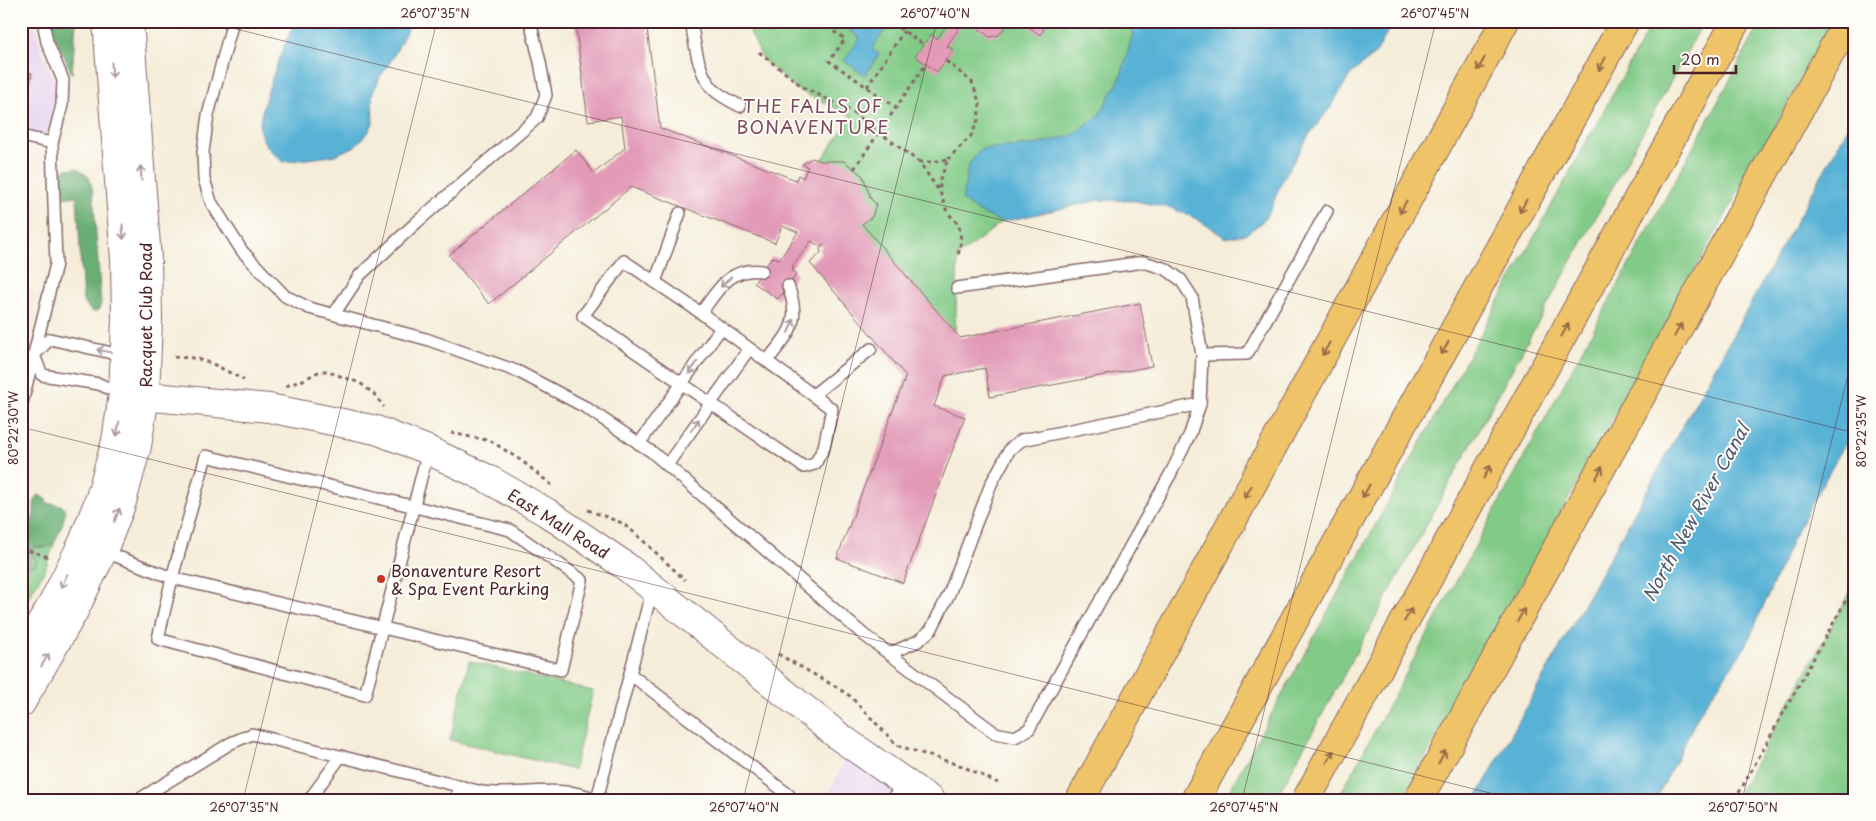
<svg xmlns="http://www.w3.org/2000/svg" width="1876" height="821" font-family="'Playpen Sans',sans-serif">
<style>
.built{fill:#e6d2f0}
.green{fill:#82cb87;stroke:#667559}
.forest{fill:#69af74;stroke:#5a6750}
.water{fill:#59b2d6;stroke:#526880}
.building{fill:#e29ab7}
.lines{fill:none;stroke-linecap:round;stroke-linejoin:round}
.service-casing{stroke:#866768;stroke-width:14}
.tertiary-casing{stroke:#866768;stroke-width:30}
.primary-casing{stroke:#866768;stroke-width:30}
.motorway-casing{stroke:#866768;stroke-width:30}
.path{stroke:#866768;stroke-width:3;stroke-dasharray:4 4;stroke-linecap:butt}
.service{stroke:#fff;stroke-width:11}
.tertiary{stroke:#fff;stroke-width:28}
.primary{stroke:#efc469;stroke-width:28}
.motorway{stroke:#efc469;stroke-width:28}
.oneway{stroke:#946947}
.oneway2{stroke:#ae9aa0}
.ticks{fill:none;stroke:#4a1f2b;stroke-width:1;stroke-opacity:0.45}
.poi-dot{fill:#c8321e;stroke:#fdfcf7;stroke-width:2}
.labels{text-anchor:middle;dominant-baseline:central;stroke-width:4;stroke-linejoin:round;paint-order:stroke}
.street-label{font-size:16px;fill:#4a1f2b;stroke:#fdfcf7}
.poi-label{font-size:16px;fill:#4a1f2b;stroke:#fdfcf7;text-anchor:start}
.neighbourhood-label{font-size:18px;letter-spacing:1px;fill:#7f4a5c;stroke:#fdfcf7}
.water-label{font-size:18px;font-style:italic;fill:#505a6f;stroke:#fdfcf7}
.neatline{fill:none;stroke:#4a1f2b;stroke-width:2}
.ticks-label{font-size:12px;text-anchor:middle;fill:#4a1f2b}
</style>
<rect width="100%" height="100%" fill="#fdfcf7"/>
<filter id="ink" filterUnits="userSpaceOnUse"><feTurbulence type="fractalNoise" baseFrequency=".02" numOctaves="2"/><feDisplacementMap in="SourceGraphic" scale="10" xChannelSelector="R" yChannelSelector="G"/><feConvolveMatrix kernelMatrix="1 2 1 2 8 2 1 2 1" color-interpolation-filters="sRGB"/></filter>
<filter id="wash" filterUnits="userSpaceOnUse"><feTurbulence type="fractalNoise" baseFrequency=".0096" numOctaves="4" result="noise"/><feDisplacementMap in="SourceGraphic" scale="20" xChannelSelector="R" yChannelSelector="G"/><feGaussianBlur stdDeviation="1.12" result="paint"/><feColorMatrix in="noise" values="0 0 0 0 0 0 0 0 0 0 0 0 0 0 0 0 0 1.4 0 .05"/><feComposite in="paint" operator="in"/></filter>
<g filter="url(#wash)">
<rect width="100%" height="100%" fill="#f5edd9"/>
<g class="built">
<polygon points="21,21 34,21 42,52 56,85 48,135 21,131"/>
<polygon points="852,746 930,800 826,800"/>
</g>
<g class="green">
<polygon points="745,21 1132,21 1133,34 1120,79 1099,115 1071,136 1035,145 981,149 979,212 1002,222 958,256 955,333 862,224 876,204 821,161 852,116 796,89 763,60"/>
<polygon points="1653,21 1704,21 1275,800 1224,800"/>
<polygon points="1762,21 1833,21 1402,800 1337,800"/>
<polygon points="55,542 45,569 21,610 21,564 37,561 33,551 36,547 51,546"/>
<polygon points="1855,584 1855,800 1735,800"/>
<polygon points="469,661 593,691 574,770 450,740"/>
</g>
<g class="forest">
<polygon points="48,21 76,21 72,74"/>
<polygon points="77,168 89,177 93,191 101,304 99,309 95,312 91,311 83,302 77,196 62,198 61,172 66,169"/>
<path d="M 38,495 L 46,499 L 47,503 L 61,505 C 64,508 64,507 65,511 C 66,517 56,542 52,545 C 47,548 41,548 36,547 L 33,551 L 37,561 L 36,565 L 29,567 L 21,564 L 21,528 C 43,518 28,507 38,495 Z"/>
</g>
<g class="water">
<path d="M 295,21 L 414,21 L 408,28 L 391,61 L 380,77 L 372,95 L 373,123 L 368,133 L 354,147 L 332,156 L 283,162 C 273,153 264,146 260,132 C 256,114 286,40 295,21 Z"/>
<polygon points="837,21 884,21 888,25 872,49 879,54 865,75 844,61 860,38"/>
<polygon points="1132,21 1393,21 1377,52 1350,75 1330,108 1309,135 1282,181 1271,209 1262,222 1246,234 1226,238 1197,219 1171,208 1136,201 1099,200 1002,222 979,212 962,200 969,164 981,149 1035,145 1071,136 1099,115 1120,79 1133,34"/>
<polygon points="1855,115 1855,426 1793,538 1746,646 1700,712 1656,800 1475,800"/>
</g>
<g id="blocks">
<g class="building">
<polygon points="575,21 646,21 660,128 796,180 798,175 803,178 808,167 802,164 812,158 821,161 844,161 863,176 871,199 876,204 872,217 862,224 960,338 1140,303 1152,366 990,397 985,368 945,376 934,406 965,417 903,583 837,558 906,376 810,263 821,253 820,248 825,244 819,246 811,241 792,267 794,269 792,271 797,274 778,299 754,283 772,257 780,259 798,232 782,226 775,243 631,187 489,304 449,255 576,150 594,173 625,148 621,116 588,121"/>
<polygon points="942,21 964,21 947,46 953,50 937,72 915,56 931,34 937,39 947,25"/>
<polygon points="969,21 1009,21 999,35 990,37"/>
<polygon points="1021,21 1049,21 1040,35"/>
<polygon points="21,70 32,73 22,115 21,114"/>
</g>
</g>
</g>
<g filter="url(#ink)">
<use href="#blocks" fill-opacity="0" stroke="#866768" stroke-width="1"/>
<g class="lines">
<defs>
<g id="service">
<polyline points="233,21 208,115 203,152 204,179 211,202 242,251 285,296 309,308 426,339 519,372 585,407 652,452 864,635 995,733 1015,737 1029,729 1171,473 1190,434 1200,404 1202,355 1192,297 1181,280 1166,269 1144,262 957,288"/>
<path d="M 691,21 C 695,43 697,72 713,89 C 720,96 730,101 740,106"/>
<polyline points="21,136 52,143"/>
<polygon points="624,261 701,313 832,409 824,447 815,464 804,467 583,316"/>
<polyline points="655,282 680,213"/>
<path d="M 701,313 C 718,290 729,267 762,271"/>
<polyline points="334,314 360,275 417,222 537,118 546,95 540,62 530,21"/>
<polyline points="1202,355 1247,354 1327,211"/>
<path d="M 767,361 C 789,333 802,323 788,286"/>
<polyline points="122,394 99,384 42,375 34,355 50,339 125,356"/>
<polyline points="813,395 871,349"/>
<polyline points="21,407 56,264 52,143 62,105 63,80 47,42 43,21"/>
<polyline points="639,444 721,328"/>
<polyline points="667,465 749,349"/>
<path d="M 103,551 L 172,578 L 561,670 L 582,580 L 510,530 L 206,456 L 172,578 L 158,639 L 365,695 C 386,613 407,532 428,451"/>
<polyline points="889,654 918,641 931,630 949,594 991,484 1010,449 1022,440 1200,404"/>
<polyline points="630,674 789,795 786,800"/>
<polyline points="463,787 471,800"/>
<polyline points="597,799 652,590"/>
<path d="M 138,800 L 231,743 L 252,734 L 482,792 C 520,797 562,783 598,800"/>
<polyline points="309,800 341,756"/>
<polyline points="453,800 463,787"/>
<polyline points="892,800 904,781"/>
</g>
<g id="tertiary">
<polyline points="123,394 269,408 376,430 428,450 488,479 546,512 624,565 841,738 930,800"/>
<polyline points="21,657 54,601 83,542 100,498 116,441 123,394 126,319 125,260 107,21"/>
<polyline points="21,703 74,611 103,551 121,505 137,446 145,396 148,320 147,259 129,21"/>
</g>
<g id="primary">
<polyline points="1080,800 1505,21"/>
<polyline points="1418,800 1848,21"/>
</g>
<g id="motorway">
<polyline points="1195,800 1625,21"/>
<polyline points="1306,800 1736,21"/>
</g>
</defs>
<use href="#service" class="service-casing"/>
<use href="#tertiary" class="tertiary-casing"/>
<use href="#primary" class="primary-casing"/>
<use href="#motorway" class="motorway-casing"/>
<g class="path">
<polyline points="826,21 824,25 845,39 829,61 896,107"/>
<polyline points="904,21 899,28 923,44"/>
<polyline points="759,52 803,87 851,111 919,162 940,192 947,212 959,225 961,241 958,256"/>
<polyline points="946,61 972,82 980,104 978,120 971,136 948,159"/>
<polyline points="867,87 904,31"/>
<polyline points="919,162 932,162 948,159 940,180 940,191"/>
<polyline points="854,169 926,64"/>
<polyline points="174,357 195,358 211,363 244,380"/>
<polyline points="286,386 303,380 320,371 326,371 360,383 374,394 384,407"/>
<polyline points="451,433 491,441 522,461 554,487"/>
<polyline points="588,510 622,523 636,534 685,580"/>
<polyline points="21,548 49,557"/>
<polyline points="778,654 838,688 850,696 895,743 899,746 962,766 998,783"/>
<polyline points="1735,800 1855,584"/>
</g>
<use href="#service" class="service"/>
<use href="#tertiary" class="tertiary"/>
<use href="#primary" class="primary"/>
<use href="#motorway" class="motorway"/>
</g>
<defs><path id="oneway-shaft" d="M-6 0H5M1.5-3L5.5 0L1.5 3" fill="none" stroke-width="1.6" stroke-linecap="round" stroke-linejoin="round" transform="scale(1.25)"/></defs>
<g class="oneway">
<use href="#oneway-shaft" transform="translate(1481 64) rotate(119)"/>
<use href="#oneway-shaft" transform="translate(1602 64) rotate(119)"/>
<use href="#oneway-shaft" transform="translate(1523 206) rotate(119)"/>
<use href="#oneway-shaft" transform="translate(1403 207) rotate(119)"/>
<use href="#oneway-shaft" transform="translate(1565 330) rotate(-61)"/>
<use href="#oneway-shaft" transform="translate(1678 330) rotate(-61)"/>
<use href="#oneway-shaft" transform="translate(1445 348) rotate(119)"/>
<use href="#oneway-shaft" transform="translate(1326 349) rotate(119)"/>
<use href="#oneway-shaft" transform="translate(1487 472) rotate(-61)"/>
<use href="#oneway-shaft" transform="translate(1599 473) rotate(-61)"/>
<use href="#oneway-shaft" transform="translate(1366 491) rotate(119)"/>
<use href="#oneway-shaft" transform="translate(1248 492) rotate(119)"/>
<use href="#oneway-shaft" transform="translate(1408 615) rotate(-61)"/>
<use href="#oneway-shaft" transform="translate(1521 615) rotate(-61)"/>
<use href="#oneway-shaft" transform="translate(1330 757) rotate(-61)"/>
<use href="#oneway-shaft" transform="translate(1442 757) rotate(-61)"/>
</g>
<g class="oneway2">
<use href="#oneway-shaft" transform="translate(112 70) rotate(86)"/>
<use href="#oneway-shaft" transform="translate(141 173) rotate(-94)"/>
<use href="#oneway-shaft" transform="translate(123 232) rotate(86)"/>
<use href="#oneway-shaft" transform="translate(726 282) rotate(136)"/>
<use href="#oneway-shaft" transform="translate(791 326) rotate(-67)"/>
<use href="#oneway-shaft" transform="translate(104 351) rotate(-168)"/>
<use href="#oneway-shaft" transform="translate(693 368) rotate(125)"/>
<use href="#oneway-shaft" transform="translate(695 425) rotate(-55)"/>
<use href="#oneway-shaft" transform="translate(118 429) rotate(99)"/>
<use href="#oneway-shaft" transform="translate(117 515) rotate(-69)"/>
<use href="#oneway-shaft" transform="translate(64 581) rotate(116)"/>
<use href="#oneway-shaft" transform="translate(45 660) rotate(-59)"/>
</g>
</g>
<path class="ticks" d="M 204,21 L 1855,433M 21,427 L 1518,800M 243,800 L 437,21M 743,800 L 937,21M 1242,800 L 1436,21M 1742,800 L 1855,347"/>
<circle class="poi-dot" cx="381" cy="579" r="5"/>
<g class="labels">
<g class="street-label">
<text transform="translate(145 315) rotate(-90)">Racquet Club Road</text>
<text transform="translate(559 523) rotate(32)">East Mall Road</text>
</g>
<g class="poi-label">
<text x="391" y="570">Bonaventure Resort<tspan x="391" dy="18">&amp; Spa Event Parking</tspan></text>
</g>
<g class="neighbourhood-label">
<text x="813" y="105">THE FALLS OF<tspan x="813" dy="21">BONAVENTURE</tspan></text>
</g>
<g class="water-label">
<text transform="translate(1695 512) rotate(-61)">North New River Canal</text>
</g>
</g>
<rect width="1876" height="821" fill="none" stroke="#fdfcf7" stroke-width="55"/>
<path d="M1674 65v8h62v-8" fill="none" stroke="#4a1f2b" stroke-width="2.5"/>
<text x="1681" y="65" font-size="15" fill="#4a1f2b" stroke="#fdfcf7" stroke-width="4" paint-order="stroke">20 m</text>
<rect x="28" y="28" width="1820" height="766" class="neatline"/>
<g class="ticks-label">
<text x="435" y="18">26°07'35"N</text>
<text x="935" y="18">26°07'40"N</text>
<text x="1435" y="18">26°07'45"N</text>
<text transform="translate(14 428) rotate(-90)" y="4">80°22'30"W</text>
<text transform="translate(1862 431) rotate(-90)" y="4">80°22'35"W</text>
<text x="244" y="812">26°07'35"N</text>
<text x="744" y="812">26°07'40"N</text>
<text x="1244" y="812">26°07'45"N</text>
<text x="1743" y="812">26°07'50"N</text>
</g>
</svg>
